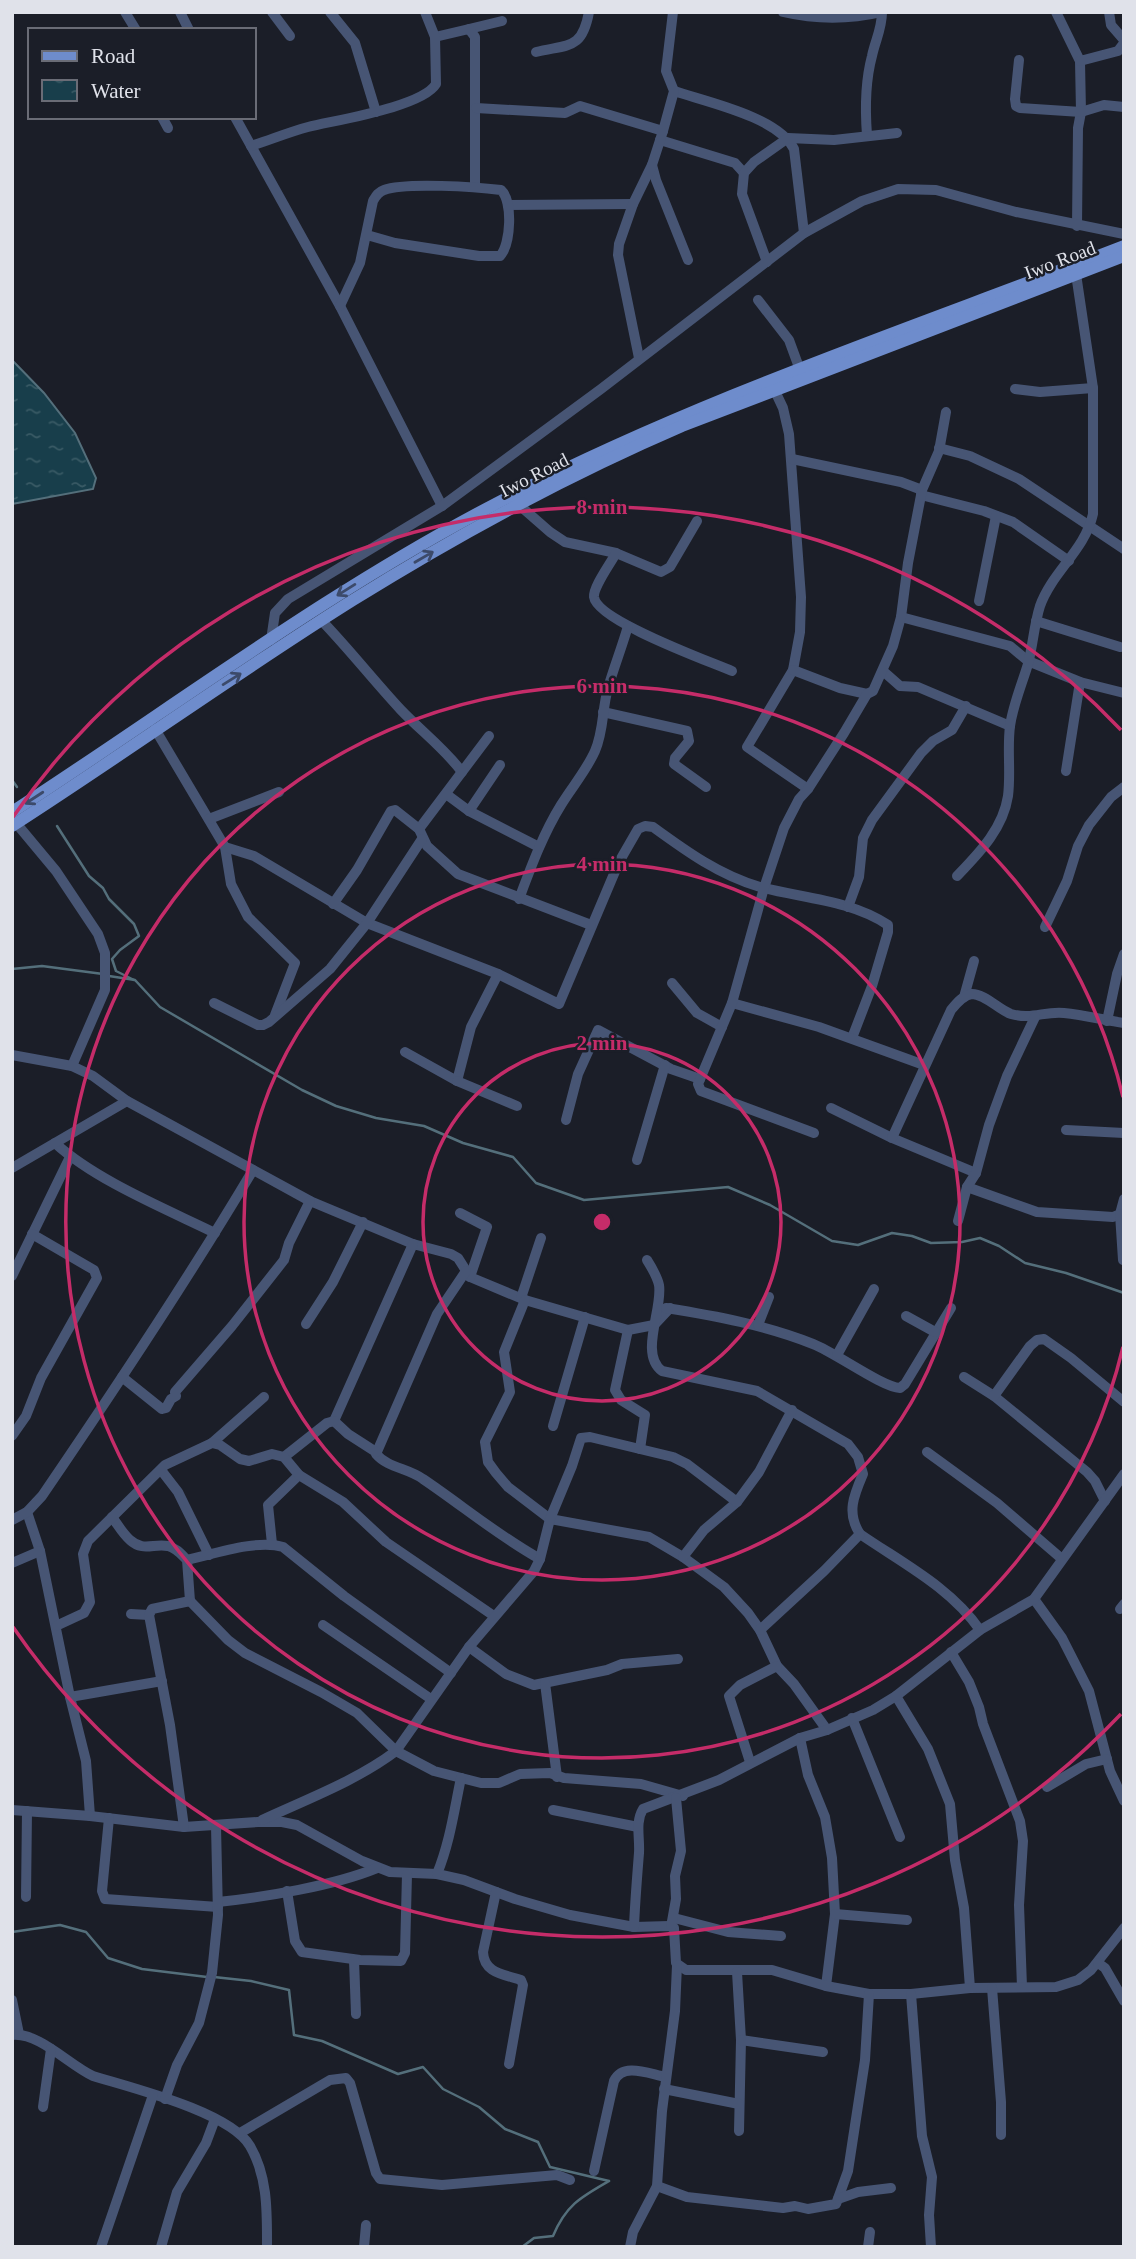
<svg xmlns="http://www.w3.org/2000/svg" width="1136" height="2259" font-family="Georgia,serif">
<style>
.water{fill:url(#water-ripples);stroke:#546f7b;stroke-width:2}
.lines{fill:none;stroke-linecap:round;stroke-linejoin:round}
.stream{stroke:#546f7b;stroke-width:2.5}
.minor{stroke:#475574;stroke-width:10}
.major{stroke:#6e8ccc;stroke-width:12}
.oneway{stroke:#3c4a6a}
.ring{fill:none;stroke:#c52c69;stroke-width:3.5}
.labels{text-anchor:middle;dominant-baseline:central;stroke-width:5;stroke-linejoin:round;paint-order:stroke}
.street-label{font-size:19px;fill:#e0e2ea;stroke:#1b1e28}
.centre{fill:#c52c69;stroke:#1b1e28;stroke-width:3.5}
.ring-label{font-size:21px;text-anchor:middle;font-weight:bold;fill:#c52c69;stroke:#1b1e28;stroke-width:5;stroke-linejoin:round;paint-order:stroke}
</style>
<defs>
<pattern id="water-ripples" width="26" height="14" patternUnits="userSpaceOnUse" patternTransform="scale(1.75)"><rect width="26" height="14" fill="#183e4b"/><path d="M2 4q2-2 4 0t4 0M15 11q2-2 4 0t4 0" fill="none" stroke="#395a65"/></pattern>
</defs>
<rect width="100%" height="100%" fill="#1b1e28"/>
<polygon class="water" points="12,360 44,393 75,433 96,478 93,489 12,504"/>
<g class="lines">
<g class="stream">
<polyline points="12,780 17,787"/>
<polyline points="57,826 89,876 103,888 109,899 134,924 139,936 120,950 112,959 116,971 134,980"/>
<polyline points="12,969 42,966 103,974"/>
<polyline points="109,976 135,980 160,1007 302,1090 336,1106 376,1118 424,1126 463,1143 513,1157 536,1183 584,1200 728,1187 770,1205 832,1241 858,1245 892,1233 912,1236 931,1243 962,1242 980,1238 999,1246 1025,1263 1066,1273 1124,1293"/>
<polyline points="12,1932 60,1925 86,1932 108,1958 142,1969 207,1977"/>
<polyline points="214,1977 251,1981 289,1990 294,2035 322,2041 398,2074 423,2067 443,2089 479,2107 505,2129 538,2142 550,2167 609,2181"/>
<path d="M 522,2247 L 534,2238 L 553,2236 C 566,2205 581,2197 609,2181"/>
</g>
<g class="minor">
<polyline points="125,12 136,30"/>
<polyline points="180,12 189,30"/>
<polyline points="272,12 290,36"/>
<polyline points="330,12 355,43 376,112"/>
<path d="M 783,12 C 817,20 848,20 882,12"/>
<polyline points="1056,12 1080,61 1081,112 1078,128 1077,226"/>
<polyline points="1109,12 1111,25 1124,40"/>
<polyline points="469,29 502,21"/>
<polyline points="435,37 469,29 475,37 475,187"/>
<path d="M 536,52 C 569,44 582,50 589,12"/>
<polyline points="1019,60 1015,99 1016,106 1020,108 1081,112 1104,105 1124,107"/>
<polyline points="1080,61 1118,51 1124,43"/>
<path d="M 674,91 C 707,102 778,117 794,149 L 804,233"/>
<polyline points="476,108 565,113 580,106 663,131"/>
<polyline points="162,117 168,128"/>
<polyline points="235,117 340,306 442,506"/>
<path d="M 867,135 C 865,109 865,82 872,56 C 875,41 882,29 882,12"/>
<polyline points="660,140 735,163 744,173"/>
<path d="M 251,146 C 270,140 289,132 308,127 C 336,120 422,107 436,84 L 435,37 L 425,12"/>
<polyline points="652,165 656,180 688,260"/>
<polyline points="508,205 633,204"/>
<polyline points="767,262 742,194 744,173 754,162 788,138 834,140 897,133"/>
<polyline points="758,300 789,340 800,370"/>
<path d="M 340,306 L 360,263 L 373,201 C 376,196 378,192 384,190 C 405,182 477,187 501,190 C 513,201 511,244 500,256 L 479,256 L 395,243 L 367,235"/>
<polyline points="639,358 618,255 619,244 633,204 652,165 663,131 674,91 666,71 673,12"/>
<polyline points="1015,389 1040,392 1093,388"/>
<polyline points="775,391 783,408 789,434 801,597 800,632 793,670 747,747 808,789"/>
<polyline points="939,448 970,456 1019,479 1124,549"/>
<polyline points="792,459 901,482 922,490"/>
<polyline points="921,495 984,511 1013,522 1069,561"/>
<polyline points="518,504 550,532 565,542 616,553 661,572 670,567 697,521"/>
<path d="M 616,553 C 611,563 593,587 594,597 C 597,621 709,661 732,671"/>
<polyline points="979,601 996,516"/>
<polyline points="901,617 1010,646 1028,661 1080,682 1124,693"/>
<path d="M 322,621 C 349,649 374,681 401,710 C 421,731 445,749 462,772"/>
<polyline points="1036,621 1120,647"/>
<polyline points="271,640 275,613 288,599 442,506 601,389 804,233 862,201 898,189 936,190 1016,212 1124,234"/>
<polyline points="793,670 840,688 867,694"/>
<polyline points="883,671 900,686 918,687 1010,726"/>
<polyline points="603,712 687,731 689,741 675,758 674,764 706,787"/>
<polyline points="155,729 225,847 231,884 248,917 295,963 275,1015"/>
<polyline points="1066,771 1080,682"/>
<polyline points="446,794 469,811 539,847"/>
<polyline points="469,811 500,765"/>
<polyline points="209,819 279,792"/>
<polyline points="16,823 56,871 98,934 105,953 105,990 72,1066"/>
<polyline points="419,829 489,736"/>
<path d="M 225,847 L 254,856 L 367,923 L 498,974 L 559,1004 L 619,862 L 638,829 L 645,826 L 653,827 C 686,851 719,875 760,887 C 801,898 851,900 888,925 L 888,932 L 872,986 L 852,1038"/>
<path d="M 957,876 C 979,853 1003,829 1008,796 C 1011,773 1007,749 1010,726 C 1013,705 1022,684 1028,664 C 1033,645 1034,625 1040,606 C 1052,572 1085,550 1093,514 L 1093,388 L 1076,274"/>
<path d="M 519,899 C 531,867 543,834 561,805 C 572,787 586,771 595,751 C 604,730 602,709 608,688 C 614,667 622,647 628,626"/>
<polyline points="333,904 357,870 391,811 395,810 419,829 427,846 458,874 591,925"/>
<polyline points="848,907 859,877 863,838 872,820 921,753 933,741 952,730 966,706"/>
<polyline points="1045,927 1067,881 1078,846 1089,825 1111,797 1124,787"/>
<polyline points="672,983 697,1013 722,1027"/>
<polyline points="964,997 974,961"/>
<polyline points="214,1003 258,1025 263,1025 269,1022 330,969 367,923 422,839"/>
<polyline points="732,1003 819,1027 924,1065"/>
<polyline points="1107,1021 1117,974 1124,954"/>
<polyline points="405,1052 457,1081 471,1027 498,974"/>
<polyline points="12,1055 72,1066 93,1076 127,1101 310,1201 413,1244 451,1254 458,1258 470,1277 525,1300 628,1330 654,1325 670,1308"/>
<polyline points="457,1081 517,1106"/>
<polyline points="831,1108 892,1138 976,1173"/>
<polyline points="566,1120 578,1074 598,1030 671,1069 700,1079"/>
<polyline points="1066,1130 1124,1133"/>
<polyline points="814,1133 701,1091 698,1084 732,1003 764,888 784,828 799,799 808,789 844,733 867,694 873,691 893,646 901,617 908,563 922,490 939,451 946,412"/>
<path d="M 892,1138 L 951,1010 C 956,1004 963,995 972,994 C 985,994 999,1010 1011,1014 C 1032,1020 1044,1011 1064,1013 C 1084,1015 1104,1020 1124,1023"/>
<path d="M 55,1143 C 95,1180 166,1209 215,1233"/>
<polyline points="637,1160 665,1065"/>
<polyline points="12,1168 127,1101"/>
<polyline points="967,1187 1037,1212 1113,1217 1120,1214 1124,1199"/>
<polyline points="460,1213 487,1227 470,1277"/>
<polyline points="1120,1214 1123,1260"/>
<polyline points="958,1221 967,1187 976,1173 989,1125 1007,1076 1035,1017"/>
<path d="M 647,1260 C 652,1268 657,1276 659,1285 C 663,1309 639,1354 662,1371 L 757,1391 L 848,1444 L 858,1457 L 863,1474 C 854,1495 846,1513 860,1534 C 902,1563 950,1587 980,1630"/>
<path d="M 466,1271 L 437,1314 L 376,1454 C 388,1468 408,1468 423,1479 C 463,1506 497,1535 540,1559"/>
<polyline points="12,1276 70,1157"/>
<polyline points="521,1298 541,1238"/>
<polyline points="525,1300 504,1352 510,1392 485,1442 488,1462 496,1473 508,1487 550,1519 649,1537 683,1557 724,1587 748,1613 760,1630 777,1666 794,1684 827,1730"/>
<path d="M 666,1308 C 716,1316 765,1325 813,1344 C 836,1353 882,1387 900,1388 L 905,1384 L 951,1308"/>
<polyline points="906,1316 935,1332"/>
<polyline points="306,1324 333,1282 363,1222"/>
<polyline points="758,1325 769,1297"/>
<polyline points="628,1330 615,1390 621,1400 645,1415 640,1449"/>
<polyline points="837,1355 874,1289"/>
<polyline points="122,1377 162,1409 166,1408 171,1399 176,1396 175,1392 232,1326 284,1260 289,1243 310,1201"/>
<polyline points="964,1377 994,1396 1087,1472 1095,1481 1105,1501"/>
<polyline points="994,1396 1030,1346 1037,1340 1044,1339 1071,1358 1124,1402"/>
<polyline points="553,1426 585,1317"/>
<polyline points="12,1436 26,1416 41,1378 97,1278 94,1270 32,1234"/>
<polyline points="212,1443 264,1397"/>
<polyline points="376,1452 348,1434 334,1421 413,1244"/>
<polyline points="927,1452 997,1503 1062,1559"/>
<polyline points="284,1457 327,1423 334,1421"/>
<polyline points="161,1470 178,1492 209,1555"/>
<polyline points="27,1512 40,1551 70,1697 86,1761 90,1816"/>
<path d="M 112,1517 C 118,1525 123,1534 130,1540 C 143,1552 154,1543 168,1546 C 176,1548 181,1554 187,1560 L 190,1601"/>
<path d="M 12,1520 L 27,1512 L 42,1496 C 115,1389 187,1281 253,1170"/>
<polyline points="272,1544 268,1505 299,1475"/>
<polyline points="683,1557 704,1530 737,1502 759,1472 792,1410"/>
<path d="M 187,1560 C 214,1554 257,1539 283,1547 L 344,1596 L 451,1673"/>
<polyline points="12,1563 40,1551"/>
<polyline points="1034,1599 1062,1638 1089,1691 1110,1771 1124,1801"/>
<polyline points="1120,1609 1124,1604"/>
<polyline points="131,1614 149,1615"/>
<polyline points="323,1625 431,1699"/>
<polyline points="56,1626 84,1613 90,1602 83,1554 88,1541 165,1465 212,1443 220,1445 240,1459 249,1461 272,1454 284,1457 299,1475 343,1502 386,1542 494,1616"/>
<polyline points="760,1630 824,1571 860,1534"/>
<polyline points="469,1647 506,1674 534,1685 607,1670 622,1664 678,1659"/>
<polyline points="951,1652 969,1682 979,1707 983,1724 1020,1821 1023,1841 1019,1905 1022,1987"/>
<polyline points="545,1683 557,1777"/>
<polyline points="896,1696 928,1749 950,1804 955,1860 964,1908 970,1988"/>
<polyline points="70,1697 162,1681"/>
<polyline points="852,1718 900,1837"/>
<polyline points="800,1738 808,1775 825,1817 832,1858 835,1914 826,1986"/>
<polyline points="750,1762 729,1696 740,1685 777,1666"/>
<polyline points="1047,1787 1086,1764 1107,1759"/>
<polyline points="12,1810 90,1816 184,1827 258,1822 282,1822 297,1825 362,1861 390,1872 437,1874 464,1880 515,1899 570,1915 634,1927 669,1926 674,1928 676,1963 686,1970 772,1970 826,1986 869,1994 911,1994 970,1988 1056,1987 1078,1980 1091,1970 1124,1928"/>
<polyline points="553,1810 638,1827"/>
<polyline points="109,1818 102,1891 105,1899 218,1907"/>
<path d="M 262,1820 C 307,1799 356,1781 396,1751 L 469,1647 L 534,1571 L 540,1559 L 550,1519 L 572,1466 L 581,1438 L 590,1437 L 673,1457 L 687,1464 L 737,1502"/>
<polyline points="184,1827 170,1725 149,1615 152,1609 190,1601 228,1640 245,1653 321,1692 357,1713 396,1751 434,1771 481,1783 499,1783 520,1774 550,1773 564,1778 641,1784 683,1796"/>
<path d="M 437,1874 C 450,1842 454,1811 461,1778"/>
<polyline points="287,1891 295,1941 302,1952 360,1960 401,1961 405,1953 407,1874"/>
<path d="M 496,1892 L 483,1952 C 484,1973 503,1974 521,1980 L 523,1985 L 509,2064"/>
<polyline points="26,1897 27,1811"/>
<path d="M 218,1902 C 265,1897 333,1886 377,1868"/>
<polyline points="835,1914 907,1920"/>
<polyline points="674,1918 728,1932 781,1936"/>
<path d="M 634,1927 C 635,1902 637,1878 639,1853 C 640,1838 635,1822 643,1809 L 719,1780 L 800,1738 L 827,1730 L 873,1710 L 896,1696 L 980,1630 L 1034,1599 L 1124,1474"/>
<polyline points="671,1927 676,1899 675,1876 681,1851 676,1798"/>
<polyline points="354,1960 356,2014"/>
<polyline points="1098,1963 1105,1968 1124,2001"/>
<polyline points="737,1972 741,2040 739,2131"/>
<polyline points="992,1988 1001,2102 1001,2135"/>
<polyline points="911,1994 922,2136 932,2177 929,2215 931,2247"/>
<polyline points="12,2000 19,2034"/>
<path d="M 12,2035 C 39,2032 69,2065 93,2076 C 132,2088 230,2112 250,2146 C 268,2177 267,2212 267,2247"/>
<polyline points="741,2040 823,2052"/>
<polyline points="664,2089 739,2104"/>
<polyline points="165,2099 177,2065 199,2023 212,1973 218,1915 216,1826"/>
<polyline points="43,2107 51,2049"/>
<polyline points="240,2133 330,2080 346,2078 350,2083 376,2173 380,2179 442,2185 557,2175 570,2180"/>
<path d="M 594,2171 L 614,2081 C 623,2062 649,2074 666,2077"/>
<polyline points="657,2186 687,2197 783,2208 795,2206 808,2209 836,2204 848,2171 865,2060 869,1994"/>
<polyline points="838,2199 858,2192 891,2188"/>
<polyline points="101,2247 153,2095"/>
<polyline points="161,2247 177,2192 206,2143 215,2119"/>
<polyline points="364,2247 366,2225"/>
<polyline points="630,2247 633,2232 657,2186 662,2111 675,2011 677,1965"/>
<polyline points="868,2247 870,2232"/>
</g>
<g class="major">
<path d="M 12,812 C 174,707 329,590 501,501 C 700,398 915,327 1124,246"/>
<path d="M 12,826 C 127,752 238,672 353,600 C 459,534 568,475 682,426 L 1124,256"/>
</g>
</g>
<defs><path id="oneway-shaft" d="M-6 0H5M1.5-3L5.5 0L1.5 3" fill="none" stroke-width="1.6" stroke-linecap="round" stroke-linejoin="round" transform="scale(1.75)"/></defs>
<g class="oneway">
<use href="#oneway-shaft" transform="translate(424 557) rotate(-30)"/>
<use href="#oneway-shaft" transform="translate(346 590) rotate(148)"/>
<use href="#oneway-shaft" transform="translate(232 679) rotate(-32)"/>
<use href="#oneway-shaft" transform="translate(34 798) rotate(147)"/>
</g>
<g class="ring">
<circle cx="602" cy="1222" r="179"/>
<circle cx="602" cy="1222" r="358"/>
<path d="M1123 1347A536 536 0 1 1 1123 1097"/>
<path d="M1121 1714A715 715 0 0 1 13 1627M13 817A715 715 0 0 1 1121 730"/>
</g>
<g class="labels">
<g class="street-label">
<text transform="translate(1060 260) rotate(-21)">Iwo Road</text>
<text transform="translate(534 475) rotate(-27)">Iwo Road</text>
</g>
</g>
<circle cx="602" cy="1222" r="10" class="centre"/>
<g class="ring-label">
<text x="602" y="514">8 min</text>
<text x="602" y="693">6 min</text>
<text x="602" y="871">4 min</text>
<text x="602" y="1050">2 min</text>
</g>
<rect width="1136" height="2259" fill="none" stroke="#e0e2ea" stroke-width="28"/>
<rect x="28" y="28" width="228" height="91" fill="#1b1e28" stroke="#6a6c76" stroke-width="2"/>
<rect x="42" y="51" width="35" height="10" fill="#6e8ccc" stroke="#6a6c76" stroke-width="2"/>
<text x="91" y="63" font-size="21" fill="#e0e2ea">Road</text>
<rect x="42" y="80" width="35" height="21" fill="url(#water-ripples)" stroke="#6a6c76" stroke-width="2"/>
<text x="91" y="98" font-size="21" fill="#e0e2ea">Water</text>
</svg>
